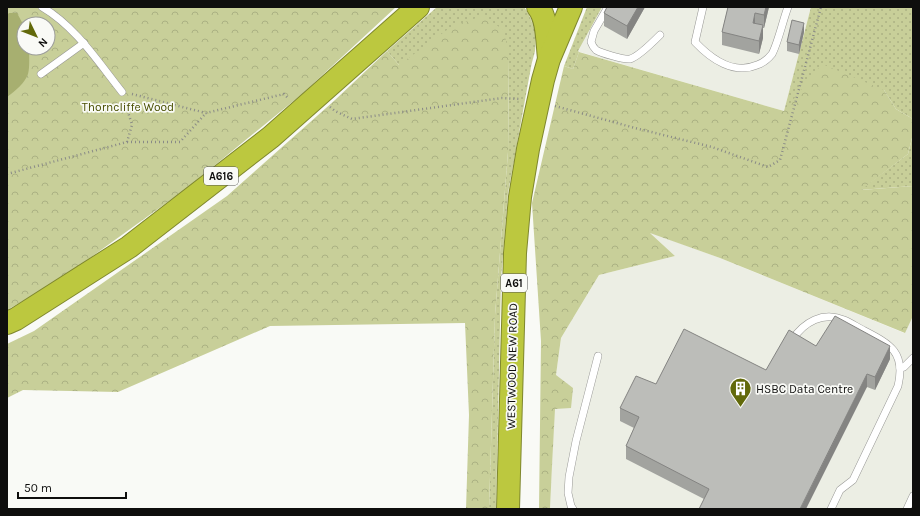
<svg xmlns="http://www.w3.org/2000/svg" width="920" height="516" font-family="Karla,sans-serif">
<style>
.built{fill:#eceee4}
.grass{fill:url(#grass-dots)}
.forest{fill:url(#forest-crowns);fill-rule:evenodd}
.water{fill:#a7af70}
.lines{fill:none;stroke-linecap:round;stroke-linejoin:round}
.lane-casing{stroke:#989895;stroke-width:8}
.highway-casing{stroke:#7f872e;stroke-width:24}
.path{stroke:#898a87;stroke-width:2.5;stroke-dasharray:1 3;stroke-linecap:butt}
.lane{stroke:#fff;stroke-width:7}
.highway{stroke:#bcc83f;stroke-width:22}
.wall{fill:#a2a39f}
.shaded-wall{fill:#848482}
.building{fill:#bcbdb9;stroke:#848482}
.labels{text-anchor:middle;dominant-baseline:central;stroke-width:3.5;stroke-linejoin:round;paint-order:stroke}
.shield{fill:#f9faf6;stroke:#545553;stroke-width:1}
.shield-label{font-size:11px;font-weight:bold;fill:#0e0e0d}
.park-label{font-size:12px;fill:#484e00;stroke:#f9faf6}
.street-label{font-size:12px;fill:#0e0e0d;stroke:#f9faf6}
.poi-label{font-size:12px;fill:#0e0e0d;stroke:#f9faf6;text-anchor:start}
</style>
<defs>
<pattern id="grass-dots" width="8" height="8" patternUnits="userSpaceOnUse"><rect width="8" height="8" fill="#c8cf99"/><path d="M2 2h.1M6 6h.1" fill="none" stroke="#abb183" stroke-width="1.8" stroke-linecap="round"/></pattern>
<pattern id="forest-crowns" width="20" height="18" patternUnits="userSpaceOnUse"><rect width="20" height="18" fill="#c8cf99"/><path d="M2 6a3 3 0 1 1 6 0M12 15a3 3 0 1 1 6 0" fill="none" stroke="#abb183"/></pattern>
</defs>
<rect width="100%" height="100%" fill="#f9faf6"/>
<g class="built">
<polygon points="587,7 811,7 784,111 580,52 573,69"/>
<polygon points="649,232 720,258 904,333 913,316 913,509 550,509 556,375 561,338 599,275 675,256"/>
</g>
<g class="grass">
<path d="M 437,7 L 524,7 C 533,18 537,37 535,51 C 534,56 532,61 531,67 L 508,193 L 501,279 L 496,509 L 489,509 L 495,315 L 508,152 L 509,58 L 399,65 L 387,51 Z"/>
<polygon points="587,7 602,7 578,51 579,52 573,69 564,66"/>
<polygon points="811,7 913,7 913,119 896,109 884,90 784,111"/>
<polygon points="913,134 913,186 860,190 908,154"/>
</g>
<g class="forest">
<path d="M 7,7 L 396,7 L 302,94 L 187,188 L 58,281 L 7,310 ZM 24,24 L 48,24 L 48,48 L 24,48 Z"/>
<polygon points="482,16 504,30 509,57 508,152 495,315 489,509 466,509 469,415 465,323 270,326 118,392 23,390 7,398 7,344 34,331 227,196 335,100 387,51 399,65 451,27"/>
<polygon points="579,52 784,111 822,64 884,90 896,109 913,119 913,134 908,154 861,190 913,186 913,316 905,333 720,258 650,233 675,256 599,275 561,338 556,375 573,388 571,408 555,409 552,466 550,509 539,509 541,341 532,203 564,66 573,69"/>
</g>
<path class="water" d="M 9,13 L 17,13 L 24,26 L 24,48 L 29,48 C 29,55 30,67 28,74 C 25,83 15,91 7,97 L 7,15 Z"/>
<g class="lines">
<defs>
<g id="lane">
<path d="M 42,7 C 76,27 98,62 122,92"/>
<path d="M 608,7 L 594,31 L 591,42 C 592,45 594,48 596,50 C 601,53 624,60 630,59 C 638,57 654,41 660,35"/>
<path d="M 703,7 L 695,42 C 711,59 734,75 757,65 C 763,63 768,59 772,54 C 778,43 783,20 788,7"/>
<polyline points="41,74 84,43"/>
<path d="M 792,340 C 804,322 823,311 844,320 C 851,323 857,327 863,330 C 890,344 906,352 898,386 L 853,480 L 840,490 L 831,509"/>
<polyline points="900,368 904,367 913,358"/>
<polyline points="573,509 571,506 568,493 569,477 576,441 598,356"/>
<polyline points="907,509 913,496"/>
</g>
<g id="highway">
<path d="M 538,7 C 548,19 547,43 549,58"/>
<polyline points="7,323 16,319 129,247 271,137 418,7"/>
<polyline points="508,509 515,253 520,197 528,149 543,80 549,59 571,7"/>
</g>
</defs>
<use href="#lane" class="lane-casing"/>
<use href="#highway" class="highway-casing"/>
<g class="path">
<polyline points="132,94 206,113 284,94 289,99"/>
<polyline points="555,106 635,128 712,147 768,167 780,160 821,7"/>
<polyline points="330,107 335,111 352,119 502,98 520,99"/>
<polyline points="127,142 180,142 206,113"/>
<polyline points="7,174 127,142 132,125 125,102"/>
</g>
<use href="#lane" class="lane"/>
<use href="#highway" class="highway"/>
</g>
<g class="wall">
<polygon points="607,7 645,7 627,39 604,26 604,13"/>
<polygon points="728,7 769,7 764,28 763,28 763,38 759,54 722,45 722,32"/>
<polygon points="804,32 799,54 787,51 787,42"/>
<polygon points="816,346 890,359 875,390 867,387 704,499 626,459 626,446 634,428 620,421 620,408 656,384 766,370"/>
</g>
<g class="shaded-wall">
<polygon points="638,7 645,7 627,39 627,26"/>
<polygon points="766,7 769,7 764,28 764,15"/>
<polygon points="755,13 755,26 753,23"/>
<polygon points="804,23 804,32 799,54 799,45"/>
<polygon points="763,25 763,38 759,54 759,41"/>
<polygon points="890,346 890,359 875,390 875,377"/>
<polygon points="867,374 867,387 806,509 800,509"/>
</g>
<g class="building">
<polygon points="607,7 638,7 627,26 604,13"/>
<polygon points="728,7 766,7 764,15 755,13 753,23 763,25 759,41 722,32"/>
<polygon points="792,20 804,23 799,45 787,42"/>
<polygon points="835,316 890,346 875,377 867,374 800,509 699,509 709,489 626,446 639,417 620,408 636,376 656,384 684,329 766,370 789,330 816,346"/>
</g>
<defs>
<symbol id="building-pin" viewBox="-11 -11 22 30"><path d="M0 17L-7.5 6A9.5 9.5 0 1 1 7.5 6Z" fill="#62690a" stroke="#f9faf6"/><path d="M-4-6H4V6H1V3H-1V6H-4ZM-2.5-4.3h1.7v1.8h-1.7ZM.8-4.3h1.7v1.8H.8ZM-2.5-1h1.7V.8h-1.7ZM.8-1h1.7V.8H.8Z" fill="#fff"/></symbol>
</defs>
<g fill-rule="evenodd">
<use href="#building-pin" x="728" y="376" width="25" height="34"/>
</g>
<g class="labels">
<g class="shield">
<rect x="204" y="167" width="34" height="18" rx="3"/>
<rect x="501" y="274" width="26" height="18" rx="3"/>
</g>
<g class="shield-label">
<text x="221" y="176">A616</text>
<text x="514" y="283">A61</text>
</g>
<g class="park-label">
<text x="128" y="107">Thorncliffe Wood</text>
</g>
<g class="street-label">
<text transform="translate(512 366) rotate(-89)">WESTWOOD NEW ROAD</text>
</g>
<g class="poi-label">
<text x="756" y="389">HSBC Data Centre</text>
</g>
</g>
<rect width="920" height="516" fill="none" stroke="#0e0e0d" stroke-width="16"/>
<g transform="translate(36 36) rotate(133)"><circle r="19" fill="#f9faf6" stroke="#9b9c99"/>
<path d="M0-3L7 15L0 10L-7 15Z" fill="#62690a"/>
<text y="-6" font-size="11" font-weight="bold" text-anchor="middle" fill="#0e0e0d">N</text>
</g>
<path d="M18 492v6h108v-6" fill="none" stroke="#0e0e0d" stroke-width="2"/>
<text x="24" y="492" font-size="12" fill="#0e0e0d" stroke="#f9faf6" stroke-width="3" paint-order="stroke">50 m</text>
</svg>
